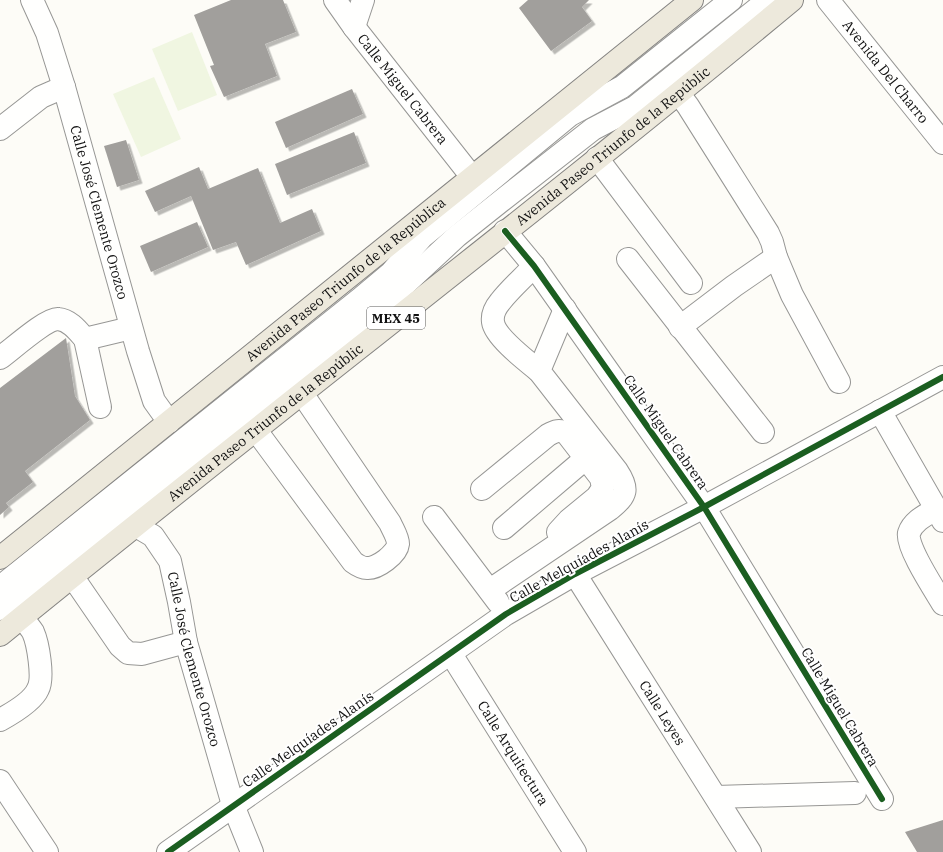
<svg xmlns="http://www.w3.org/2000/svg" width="943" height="852" font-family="'IBM Plex Serif',serif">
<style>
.pitch{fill:#f0f6e1}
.building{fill:#a19f9c;filter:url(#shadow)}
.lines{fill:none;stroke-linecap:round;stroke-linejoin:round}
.minor-casing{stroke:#979795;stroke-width:24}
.major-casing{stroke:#858482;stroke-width:24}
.minor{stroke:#fffffe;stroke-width:22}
.major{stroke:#ede9dc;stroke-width:22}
.cycleway-casing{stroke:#fff;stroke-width:8}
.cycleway{stroke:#1b5e20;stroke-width:6}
.labels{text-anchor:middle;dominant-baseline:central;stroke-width:4;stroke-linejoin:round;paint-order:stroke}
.shield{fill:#fff;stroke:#585858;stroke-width:1}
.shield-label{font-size:13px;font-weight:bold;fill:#111}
.street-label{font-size:14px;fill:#111;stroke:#fff}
</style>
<defs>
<filter id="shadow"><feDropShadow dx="3.5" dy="3.5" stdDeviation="0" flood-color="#0004"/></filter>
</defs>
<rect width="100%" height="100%" fill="#fdfcf7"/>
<g class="pitch">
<polygon points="192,32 217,95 178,111 152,49"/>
<polygon points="154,77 181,139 141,157 113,94"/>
</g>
<g class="building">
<polygon points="231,0 283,0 296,32 265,44 277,76 224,97 210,66 214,65 194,15"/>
<polygon points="528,0 589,0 582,7 592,21 551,51 519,8"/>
<polygon points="352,89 363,114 286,148 275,122"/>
<polygon points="354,132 366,163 287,195 275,164"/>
<polygon points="126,140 139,180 117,187 104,146"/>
<polygon points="199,167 208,189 258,168 280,223 312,209 321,231 246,265 236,242 213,250 191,196 155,212 145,191"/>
<polygon points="197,222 208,247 151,272 140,246"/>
<polygon points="66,338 75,396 90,420 25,471 33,482 6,503 9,507 0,515 0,388"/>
<polygon points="943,820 943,852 917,852 905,832"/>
</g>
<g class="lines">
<defs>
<g id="minor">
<path id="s1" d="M 32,0 L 47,33 L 64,87 L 138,351 L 154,401 L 169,422"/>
<path id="s2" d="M 335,0 L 354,27 L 472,177"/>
<path id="s3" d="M 828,0 L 943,143"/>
<polyline points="354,27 363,0"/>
<polyline points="679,94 688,106 768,233 772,242 776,257 792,295 839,382"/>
<polyline points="0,129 41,97 64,87"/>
<polyline points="597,158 691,283"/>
<polyline points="505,231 534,266 704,507 882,799"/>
<polyline points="628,259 763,432"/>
<path d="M 534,266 C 523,278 510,289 500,302 C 495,308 492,315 493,322 C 495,337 528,362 539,371"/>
<polyline points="680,327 734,286 776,257"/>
<polyline points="85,339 100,407"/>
<path d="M 0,358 C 10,351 48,317 58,319 C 70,320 78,331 85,339 L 131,328"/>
<polyline points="880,411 943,521"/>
<path d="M 255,429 L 353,562 C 357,565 362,568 367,568 C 377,569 397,554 398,544 C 398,537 393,530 390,523 L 301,392"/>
<path d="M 482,489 L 548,435 C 555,431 560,429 567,434 L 601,478 L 603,488 L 597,497 L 569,520 L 558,532"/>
<path d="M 936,509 C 926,515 913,521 909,533 C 905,545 936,592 943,604"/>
<polyline points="434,517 498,602"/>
<path id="s4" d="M 136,526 L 153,536 L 170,561 L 179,602 L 186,642 L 233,805 L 252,852"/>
<polyline points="504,528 585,459"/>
<path id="s5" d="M 575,574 L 750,852"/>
<polyline points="72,576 120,646 128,653 142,654 186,642"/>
<polyline points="0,587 361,298 391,273 422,237 570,115 622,87 731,0"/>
<path d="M 490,590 L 610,509 C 627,495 629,489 617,471 L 539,371 L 565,309"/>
<polyline points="0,609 388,300 457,236 501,201 593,129 635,107 768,0"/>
<path id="s6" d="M 451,654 L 575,852"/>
<path d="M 0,720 C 11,714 33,701 38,689 C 44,678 38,643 33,632 C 30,627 25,622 22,617"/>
<polyline points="0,781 47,852"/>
<polyline points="716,797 855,793"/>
<polyline points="168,852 506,614 575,574 704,507 943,377"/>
</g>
<g id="major">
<path id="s7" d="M 0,558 L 692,0"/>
<path id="s8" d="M 0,635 C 262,421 532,216 792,0"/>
</g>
</defs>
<use href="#minor" class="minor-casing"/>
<use href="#major" class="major-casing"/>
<use href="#minor" class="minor"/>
<use href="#major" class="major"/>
<defs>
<g id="cycleway">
<polyline points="505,231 534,266 704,507 882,799"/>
<polyline points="168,852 506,614 575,574 704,507 943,377"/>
</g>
</defs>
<use href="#cycleway" class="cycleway-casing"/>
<use href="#cycleway" class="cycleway"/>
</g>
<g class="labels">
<rect class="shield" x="367" y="307" width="58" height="22" rx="3"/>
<g class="shield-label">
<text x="396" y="318">MEX 45</text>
</g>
<g class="street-label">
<text stroke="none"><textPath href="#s3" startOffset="92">Avenida Del Charro</textPath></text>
<text stroke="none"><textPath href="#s2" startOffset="112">Calle Miguel Cabrera</textPath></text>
<text stroke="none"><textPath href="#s8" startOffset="784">Avenida Paseo Triunfo de la Repúblic</textPath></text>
<text stroke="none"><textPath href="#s1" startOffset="223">Calle José Clemente Orozco</textPath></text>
<text stroke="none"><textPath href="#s7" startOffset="444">Avenida Paseo Triunfo de la República</textPath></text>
<text stroke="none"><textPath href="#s8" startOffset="340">Avenida Paseo Triunfo de la Repúblic</textPath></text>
<text transform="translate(666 432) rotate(55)">Calle Miguel Cabrera</text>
<text transform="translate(579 561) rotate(-29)">Calle Melquíades Alanís</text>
<text stroke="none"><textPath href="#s4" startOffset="151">Calle José Clemente Orozco</textPath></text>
<text transform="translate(840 707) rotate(59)">Calle Miguel Cabrera</text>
<text stroke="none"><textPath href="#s5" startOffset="164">Calle Leyes</textPath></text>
<text transform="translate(308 739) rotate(-35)">Calle Melquíades Alanís</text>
<text stroke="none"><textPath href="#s6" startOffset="117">Calle Arquitectura</textPath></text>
</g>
</g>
</svg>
